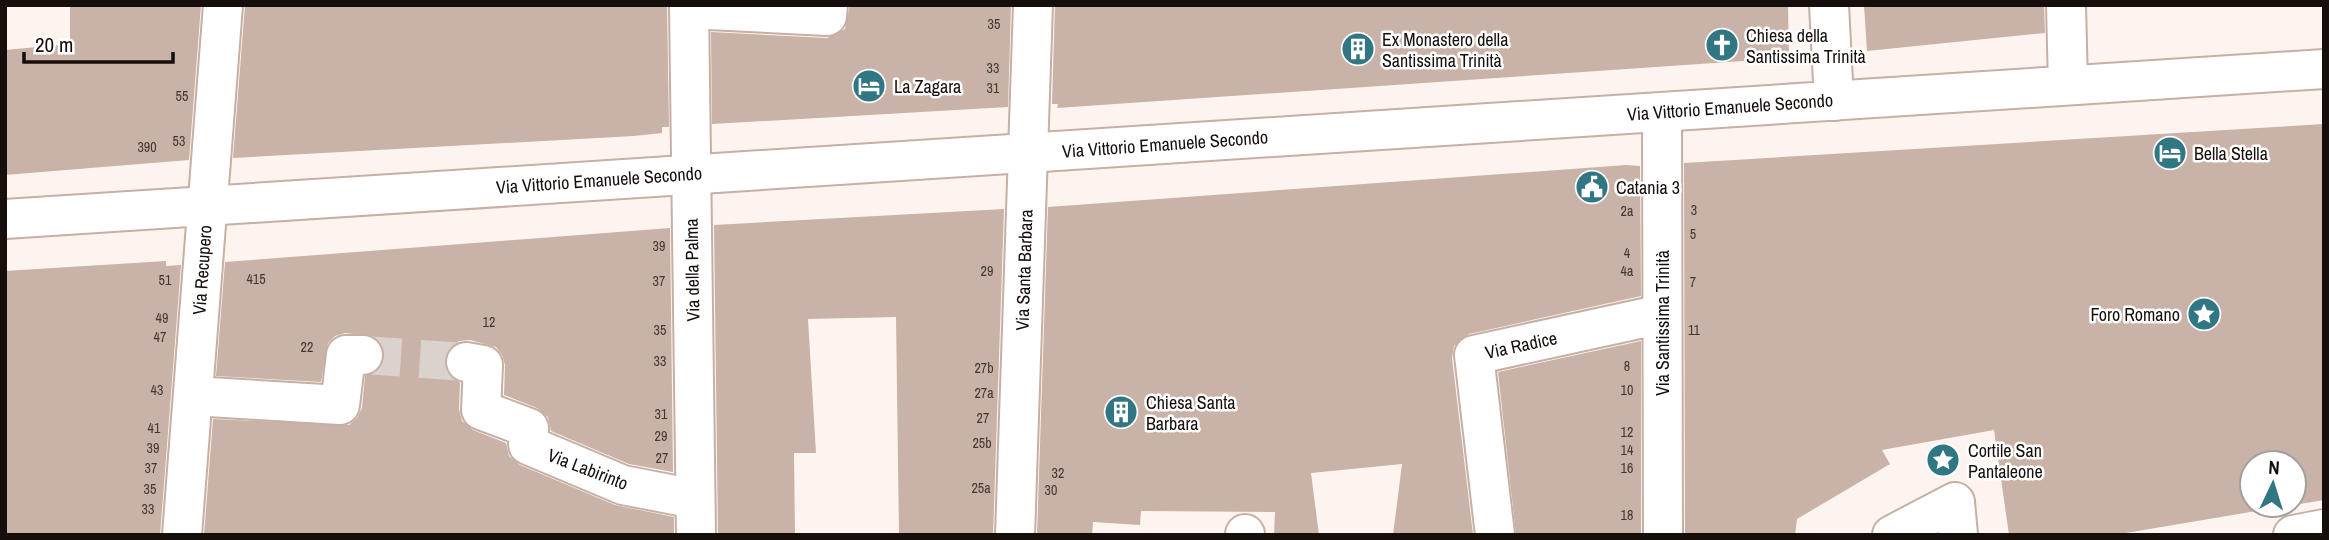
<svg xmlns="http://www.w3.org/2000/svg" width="2329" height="540" font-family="'Archivo Narrow',sans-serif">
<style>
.building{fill:#c9b2a7}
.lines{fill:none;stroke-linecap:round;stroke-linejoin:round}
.minor-tunnel{stroke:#dbd2cd;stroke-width:38;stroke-dasharray:38 19;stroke-linecap:butt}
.minor-casing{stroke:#c6afa4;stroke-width:42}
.major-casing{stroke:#c6afa4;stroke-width:42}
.minor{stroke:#fff;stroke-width:38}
.major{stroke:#fff;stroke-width:38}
.labels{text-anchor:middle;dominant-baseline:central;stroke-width:5;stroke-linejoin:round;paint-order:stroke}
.number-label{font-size:14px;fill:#433731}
.poi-label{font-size:18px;fill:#160e0a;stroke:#fff;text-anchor:start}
.street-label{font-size:18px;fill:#160e0a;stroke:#fff}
</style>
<rect width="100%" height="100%" fill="#fef4ef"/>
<g class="building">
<polygon points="70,5 201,5 189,160 5,175 5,50 70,44"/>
<polygon points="245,5 667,5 669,127 662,127 662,133 634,136 233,158"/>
<polygon points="850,5 1011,5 1008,107 712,124 711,32 827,38 845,29"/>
<polygon points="1055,5 1788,5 1789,58 1057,108 1058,104 1052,104"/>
<polygon points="1864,5 2044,5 2045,33 1867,51"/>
<polygon points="2324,124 2324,500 2294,505 2294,463 2252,463 2252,505 2292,505 2114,535 2009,535 1994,430 1882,450 1890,464 1797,519 1795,535 1685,535 1684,163"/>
<polygon points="1626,165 1640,166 1641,296 1469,334 1454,346 1452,358 1473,535 1393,535 1402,464 1311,473 1319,535 1274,535 1275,512 1141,511 1140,525 1093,522 1092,535 1037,535 1048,207"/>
<polygon points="1004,209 993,535 899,535 896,317 808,319 816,453 794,453 795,535 718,535 714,225"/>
<polygon points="670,228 673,472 629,464 551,431 548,417 537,408 504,395 505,365 502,355 496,347 470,340 459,341 449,349 444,359 446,370 460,383 459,409 462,421 473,430 506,443 509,456 520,465 615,505 674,517 674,535 204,535 213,419 349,425 357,418 362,408 365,376 382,366 385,356 382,344 373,336 345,333 335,336 328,343 321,382 216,376 225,262"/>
<polygon points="166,261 166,266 181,265 160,535 5,535 5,271"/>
<polygon points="1641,341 1641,535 1516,535 1498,372"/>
</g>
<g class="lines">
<polyline class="minor-tunnel" points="363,355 466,362"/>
<defs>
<g id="minor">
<polyline points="689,5 696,535"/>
<polyline points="2066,5 2068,85"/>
<polyline points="689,9 827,16 828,5"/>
<polyline points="1662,112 1663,535"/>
<polyline points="466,362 483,365 481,410 529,428 528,445 623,485 695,499"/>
<polyline points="193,396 340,405 346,355 363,355"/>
<polyline points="182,535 223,5"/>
<polyline points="1015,535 1033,5"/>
<polyline points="1245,535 1245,534"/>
<polyline points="1495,535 1474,355 1662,314"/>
<polyline points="1892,535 1955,502 1958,535"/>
<polyline points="2293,535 2324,529"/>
</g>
<g id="major">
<polyline points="1829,5 1834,101"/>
<polyline points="5,219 2324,69"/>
</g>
</defs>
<use href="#minor" class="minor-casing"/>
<use href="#major" class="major-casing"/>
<use href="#minor" class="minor"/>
<use href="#major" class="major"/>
</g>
<defs>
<symbol id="church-disc" viewBox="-11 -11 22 22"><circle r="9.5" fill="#307783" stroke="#fff"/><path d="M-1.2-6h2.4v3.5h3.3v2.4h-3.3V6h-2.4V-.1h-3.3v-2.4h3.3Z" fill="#fff"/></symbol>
<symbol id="building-disc" viewBox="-11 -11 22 22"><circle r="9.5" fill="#307783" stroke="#fff"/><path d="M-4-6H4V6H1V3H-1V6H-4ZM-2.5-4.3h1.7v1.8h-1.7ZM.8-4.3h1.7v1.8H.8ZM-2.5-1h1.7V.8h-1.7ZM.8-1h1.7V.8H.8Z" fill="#fff"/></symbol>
<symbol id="hotel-disc" viewBox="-11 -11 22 22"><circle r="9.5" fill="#307783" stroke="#fff"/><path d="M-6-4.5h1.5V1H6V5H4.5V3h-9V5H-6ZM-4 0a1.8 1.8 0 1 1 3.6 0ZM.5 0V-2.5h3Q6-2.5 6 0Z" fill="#fff"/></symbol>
<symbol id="civic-disc" viewBox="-11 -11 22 22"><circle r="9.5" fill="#307783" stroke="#fff"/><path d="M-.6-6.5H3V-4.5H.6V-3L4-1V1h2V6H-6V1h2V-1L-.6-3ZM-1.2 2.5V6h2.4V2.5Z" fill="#fff"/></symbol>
<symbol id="sight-disc" viewBox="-11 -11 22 22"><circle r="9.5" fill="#307783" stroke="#fff"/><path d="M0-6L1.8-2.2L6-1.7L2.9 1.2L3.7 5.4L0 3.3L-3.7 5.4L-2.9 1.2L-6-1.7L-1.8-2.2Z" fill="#fff"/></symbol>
</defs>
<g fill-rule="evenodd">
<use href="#church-disc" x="1703" y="26" width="38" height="38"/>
<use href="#building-disc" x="1339" y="30" width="38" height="38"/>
<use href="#hotel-disc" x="850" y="67" width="38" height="38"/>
<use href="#hotel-disc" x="2151" y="134" width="38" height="38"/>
<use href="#civic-disc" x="1573" y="168" width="38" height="38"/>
<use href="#sight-disc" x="2185" y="295" width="38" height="38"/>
<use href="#building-disc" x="1102" y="393" width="38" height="38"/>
<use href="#sight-disc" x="1924" y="441" width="38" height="38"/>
</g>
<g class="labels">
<g class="number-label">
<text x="994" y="24">35</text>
<text x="993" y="68">33</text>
<text x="993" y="88">31</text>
<text x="182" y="96">55</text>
<text x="179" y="141">53</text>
<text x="147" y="147">390</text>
<text x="1694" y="210">3</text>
<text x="1627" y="211">2a</text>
<text x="1693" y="234">5</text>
<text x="659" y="246">39</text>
<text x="1627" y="253">4</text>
<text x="987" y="271">29</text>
<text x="1627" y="271">4a</text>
<text x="256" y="279">415</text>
<text x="165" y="280">51</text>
<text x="659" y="281">37</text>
<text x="1693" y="282">7</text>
<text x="162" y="318">49</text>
<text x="489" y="322">12</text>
<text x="660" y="330">35</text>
<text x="1694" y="330">11</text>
<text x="160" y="337">47</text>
<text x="307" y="347">22</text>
<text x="660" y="361">33</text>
<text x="1627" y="366">8</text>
<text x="984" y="368">27b</text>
<text x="157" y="390">43</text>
<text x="1627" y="390">10</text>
<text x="984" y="393">27a</text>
<text x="661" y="414">31</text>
<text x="983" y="418">27</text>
<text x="154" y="428">41</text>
<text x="1627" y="432">12</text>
<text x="661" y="436">29</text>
<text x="982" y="443">25b</text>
<text x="153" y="448">39</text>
<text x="1627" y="450">14</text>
<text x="662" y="458">27</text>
<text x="151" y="468">37</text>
<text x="1627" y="468">16</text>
<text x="1058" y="473">32</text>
<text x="981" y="488">25a</text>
<text x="150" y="489">35</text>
<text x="1051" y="490">30</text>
<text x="148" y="509">33</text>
<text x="1627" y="515">18</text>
</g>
<g class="poi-label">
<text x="1746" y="35">Chiesa della<tspan x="1746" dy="21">Santissima Trinità</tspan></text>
<text x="1382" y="39">Ex Monastero della<tspan x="1382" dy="21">Santissima Trinità</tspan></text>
<text x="894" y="86">La Zagara</text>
<text x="2194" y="153">Bella Stella</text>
<text x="1616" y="187">Catania 3</text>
<text x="2180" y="314" text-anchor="end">Foro Romano</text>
<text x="1146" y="402">Chiesa Santa<tspan x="1146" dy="21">Barbara</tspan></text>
<text x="1968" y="450">Cortile San<tspan x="1968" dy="21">Pantaleone</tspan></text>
</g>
<g class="street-label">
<text transform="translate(1730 107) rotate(-4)">Via Vittorio Emanuele Secondo</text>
<text transform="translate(1165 144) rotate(-4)">Via Vittorio Emanuele Secondo</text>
<text transform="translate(599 180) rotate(-4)">Via Vittorio Emanuele Secondo</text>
<text transform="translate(202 270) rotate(-86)">Via Recupero</text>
<text transform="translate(692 270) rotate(-91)">Via della Palma</text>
<text transform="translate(1024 270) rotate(-88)">Via Santa Barbara</text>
<text transform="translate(1662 323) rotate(-90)">Via Santissima Trinità</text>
<text transform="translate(1521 345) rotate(-12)">Via Radice</text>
<text transform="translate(588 469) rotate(21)">Via Labirinto</text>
</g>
</g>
<rect width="2329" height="540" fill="none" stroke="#160e0a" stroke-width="14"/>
<g transform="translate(2273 484) rotate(4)"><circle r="33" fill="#ffffff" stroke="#a29f9d" stroke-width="2"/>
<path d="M0-5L12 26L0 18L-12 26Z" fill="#307783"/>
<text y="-10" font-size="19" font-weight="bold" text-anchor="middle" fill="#160e0a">N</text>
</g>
<path d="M24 52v10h149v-10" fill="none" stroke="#160e0a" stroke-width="3.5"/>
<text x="35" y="52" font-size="21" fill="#160e0a" stroke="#ffffff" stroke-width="5" paint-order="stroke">20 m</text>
</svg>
